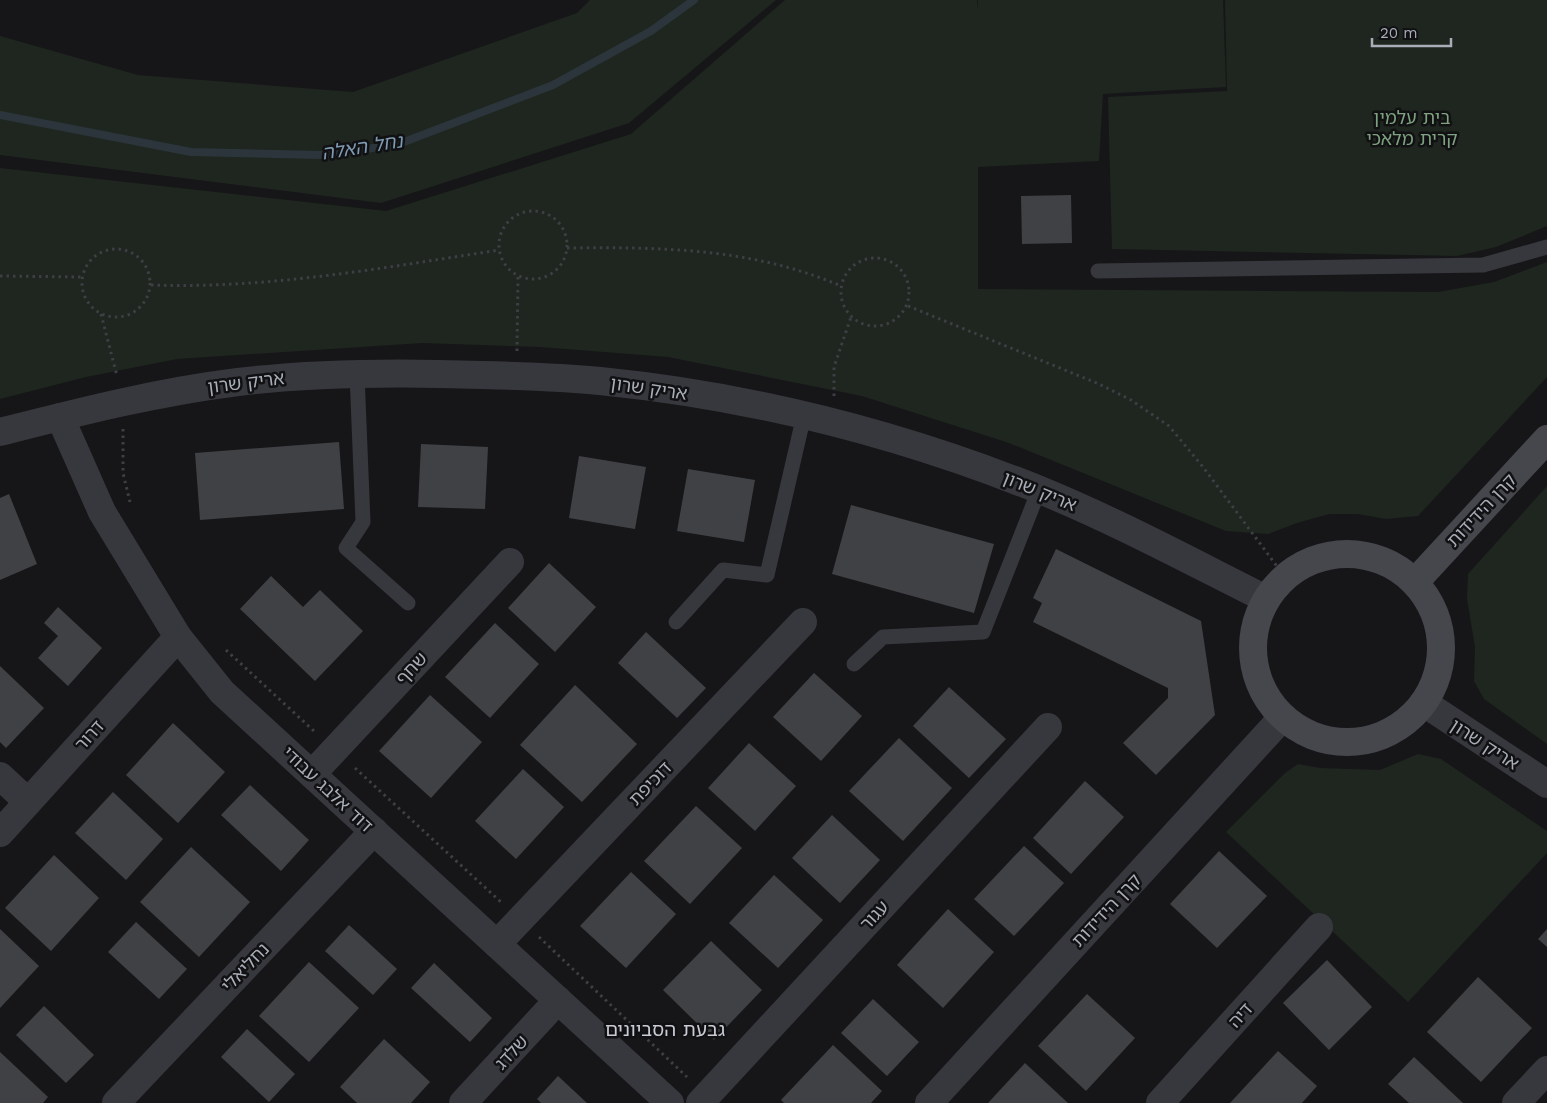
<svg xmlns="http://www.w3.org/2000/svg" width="1547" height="1103" font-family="'Work Sans','Noto Sans Hebrew',sans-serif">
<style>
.green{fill:#1e261f}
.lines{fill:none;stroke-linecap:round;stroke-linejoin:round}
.stream{stroke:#2c353c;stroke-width:8}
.building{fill:#404145}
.path{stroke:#3d3f44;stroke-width:3;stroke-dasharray:2.5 4;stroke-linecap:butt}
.lane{stroke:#37383d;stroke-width:15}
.street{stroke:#37383d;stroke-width:28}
.secondary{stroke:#45474d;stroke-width:28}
.labels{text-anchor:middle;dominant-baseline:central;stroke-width:5;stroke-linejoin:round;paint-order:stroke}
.park-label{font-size:18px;fill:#7fa381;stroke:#111113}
.street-label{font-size:18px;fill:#a8adb8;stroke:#111113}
.water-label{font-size:19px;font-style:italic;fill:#7f9bb3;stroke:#111113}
.neighbourhood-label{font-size:19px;fill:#c9ccd4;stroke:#111113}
</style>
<rect width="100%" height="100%" fill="#161618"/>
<g class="green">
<polygon points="590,0 776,0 629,123 381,203 0,155 0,36 138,75 353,92 577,13"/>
<polygon points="785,0 977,0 977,10 978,0 1223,0 1226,87 1103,94 1099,161 978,167 978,289 1438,292 1494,282 1547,262 1547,377 1418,516 1386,519 1358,514 1329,514 1297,523 1268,534 1226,531 1009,443 862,396 668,357 540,347 422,343 177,359 86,377 0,399 0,168 386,211 631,134"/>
<polygon points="1225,0 1547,0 1547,226 1496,247 1457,256 1112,249 1108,97 1227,91"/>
<polygon points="1547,486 1547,744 1484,699 1474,681 1475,647 1467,599 1468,574"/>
<polygon points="1418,754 1441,759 1547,831 1547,853 1408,1002 1226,832 1285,773 1298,764 1320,768 1380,770"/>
</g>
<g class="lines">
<polyline class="stream" points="0,115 191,152 320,155 396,145 553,85 651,31 694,0"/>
</g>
<g class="building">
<polygon points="1071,195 1072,243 1022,244 1021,196"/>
<polygon points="339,442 344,509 200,520 195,453"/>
<polygon points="421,444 488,447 485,509 418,507"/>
<polygon points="579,456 646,467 635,529 569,518"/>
<polygon points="688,469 755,480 744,542 677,531"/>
<polygon points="9,494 37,564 0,580 0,498"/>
<polygon points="851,505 994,544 974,613 832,574"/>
<polygon points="1056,549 1201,621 1215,715 1156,775 1123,743 1168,698 1168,688 1033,622 1042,603 1033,598"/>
<polygon points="549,563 596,607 555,652 508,608"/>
<polygon points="271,576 303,607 320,590 363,631 315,681 240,609"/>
<polygon points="58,607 102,648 68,686 38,658 58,636 44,623"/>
<polygon points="495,623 539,664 490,718 445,677"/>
<polygon points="646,632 706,688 677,718 618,663"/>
<polygon points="0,666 44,708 6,748 0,742"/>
<polygon points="814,673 862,716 821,761 773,717"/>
<polygon points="575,685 637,744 582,802 520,745"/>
<polygon points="949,687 1006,739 969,778 913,726"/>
<polygon points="430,695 482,742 431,798 379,751"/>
<polygon points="173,723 225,772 178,823 126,775"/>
<polygon points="899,738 952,788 903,841 849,791"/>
<polygon points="749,743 796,786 755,831 708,788"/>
<polygon points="523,769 564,807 516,859 475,821"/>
<polygon points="1085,781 1124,817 1071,874 1033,838"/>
<polygon points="250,785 309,840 281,871 221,815"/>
<polygon points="113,792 163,839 126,880 75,833"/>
<polygon points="696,806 742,848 690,904 644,861"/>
<polygon points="832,815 880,860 840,903 792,858"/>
<polygon points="1024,846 1064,883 1014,936 974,899"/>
<polygon points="191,847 250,902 199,957 140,902"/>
<polygon points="1219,851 1267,896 1217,948 1170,904"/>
<polygon points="54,855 99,898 51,951 5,908"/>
<polygon points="631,872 676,914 626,968 580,926"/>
<polygon points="774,875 823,920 778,968 729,923"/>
<polygon points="948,909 994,952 943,1008 897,965"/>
<polygon points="136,922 187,969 159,999 108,952"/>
<polygon points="349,925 397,969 373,995 325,951"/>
<polygon points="0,929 39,966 0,1008"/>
<polygon points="1547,929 1547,947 1538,939"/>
<polygon points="711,941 762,990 714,1040 663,990"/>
<polygon points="1327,960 1372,1007 1329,1050 1283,1003"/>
<polygon points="309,962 359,1008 309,1062 259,1016"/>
<polygon points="434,963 492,1018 470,1042 411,988"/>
<polygon points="1478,977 1532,1028 1481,1082 1427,1032"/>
<polygon points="1087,994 1135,1038 1086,1091 1038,1046"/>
<polygon points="873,999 919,1042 887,1076 841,1033"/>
<polygon points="44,1006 94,1055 66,1083 16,1035"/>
<polygon points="247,1029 295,1074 269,1102 221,1057"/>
<polygon points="384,1039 430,1082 411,1103 357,1103 340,1087"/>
<polygon points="833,1045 882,1091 871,1103 784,1103 781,1100"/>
<polygon points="1278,1051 1317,1086 1302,1103 1230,1103"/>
<polygon points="0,1052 48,1097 43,1103 0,1103"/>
<polygon points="1414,1057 1463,1103 1409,1103 1388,1084"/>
<polygon points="1025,1063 1068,1103 988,1103"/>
<polygon points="558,1076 587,1103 541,1103 537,1099"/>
</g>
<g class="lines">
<g class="path">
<circle cx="533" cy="245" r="34"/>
<path d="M 567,248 C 663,247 752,248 841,286"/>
<circle cx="116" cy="283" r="34"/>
<circle cx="875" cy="292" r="34"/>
<polyline points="0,276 83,277"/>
<path d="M 151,285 C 267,289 383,268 499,250"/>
<polyline points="908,306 1099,384 1131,400 1169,426 1203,467 1285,577"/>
<polyline points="101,314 117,376"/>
<polyline points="517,351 518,276"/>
<polyline points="834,396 834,367 851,317"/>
<polyline points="123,429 123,473 130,502"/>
<polyline points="226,650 315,732"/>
<polyline points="355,768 502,903"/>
<polyline points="539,937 687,1077"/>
</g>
<g class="lane">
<polyline points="1098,271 1483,265 1547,247"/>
<polyline points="357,374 363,522 346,548 408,603"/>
<polyline points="676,622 723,570 767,575 804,415"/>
<polyline points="854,664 883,637 983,632 1039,490"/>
</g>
<g class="street">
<polyline points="60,417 102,512 178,637 222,692 670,1103"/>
<path d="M 0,432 C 79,412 157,392 238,382 C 319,372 401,372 482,375 C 521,376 561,377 600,381 C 751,396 900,434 1040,490 C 1118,522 1192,562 1266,599"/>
<polyline points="1424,703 1547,784"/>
<polyline points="312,774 510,562"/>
<polyline points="0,776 28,802"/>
<polyline points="0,833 178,637"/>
<polyline points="497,944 803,622"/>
<polyline points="116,1103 374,831"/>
<polyline points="463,1103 558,1000"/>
<polyline points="700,1103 1048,727"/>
<polyline points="929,1103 1282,718"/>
<polyline points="1160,1103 1319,927"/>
<polyline points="1516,1103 1547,1070"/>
</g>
<g class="secondary">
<circle cx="1347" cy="648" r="94"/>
<polyline points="1415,582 1547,439"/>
</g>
</g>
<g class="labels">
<g class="park-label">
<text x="1412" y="117">בית עלמין<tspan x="1412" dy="21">קרית מלאכי</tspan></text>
</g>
<g class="street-label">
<text transform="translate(246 382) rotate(-7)">אריק שרון</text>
<text transform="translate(649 388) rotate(8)">אריק שרון</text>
<text transform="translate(1040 491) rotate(22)">אריק שרון</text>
<text transform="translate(1481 510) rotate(-47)">קרן הידידות</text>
<text transform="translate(411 668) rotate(-47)">שחף</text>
<text transform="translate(89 735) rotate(-48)">דרור</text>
<text transform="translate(1485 744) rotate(33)">אריק שרון</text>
<text transform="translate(650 783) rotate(-46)">דוכיפת</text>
<text transform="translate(328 789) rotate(43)">דוד אלבג עבודי</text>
<text transform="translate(1106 910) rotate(-47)">קרן הידידות</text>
<text transform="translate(874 915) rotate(-47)">עגור</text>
<text transform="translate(245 967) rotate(-46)">נחליאלי</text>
<text transform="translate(1240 1015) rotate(-48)">דיה</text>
<text transform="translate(511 1052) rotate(-47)">שלדג</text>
</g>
<g class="water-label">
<text transform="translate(362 147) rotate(-9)">נחל האלה</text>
</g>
<g class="neighbourhood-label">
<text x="665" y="1029">גבעת הסביונים</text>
</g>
</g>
<path d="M1372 38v8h79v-8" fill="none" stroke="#a8adb8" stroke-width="2.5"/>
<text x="1380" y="38" font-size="15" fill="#a8adb8" stroke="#111113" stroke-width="4" paint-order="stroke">20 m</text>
</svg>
